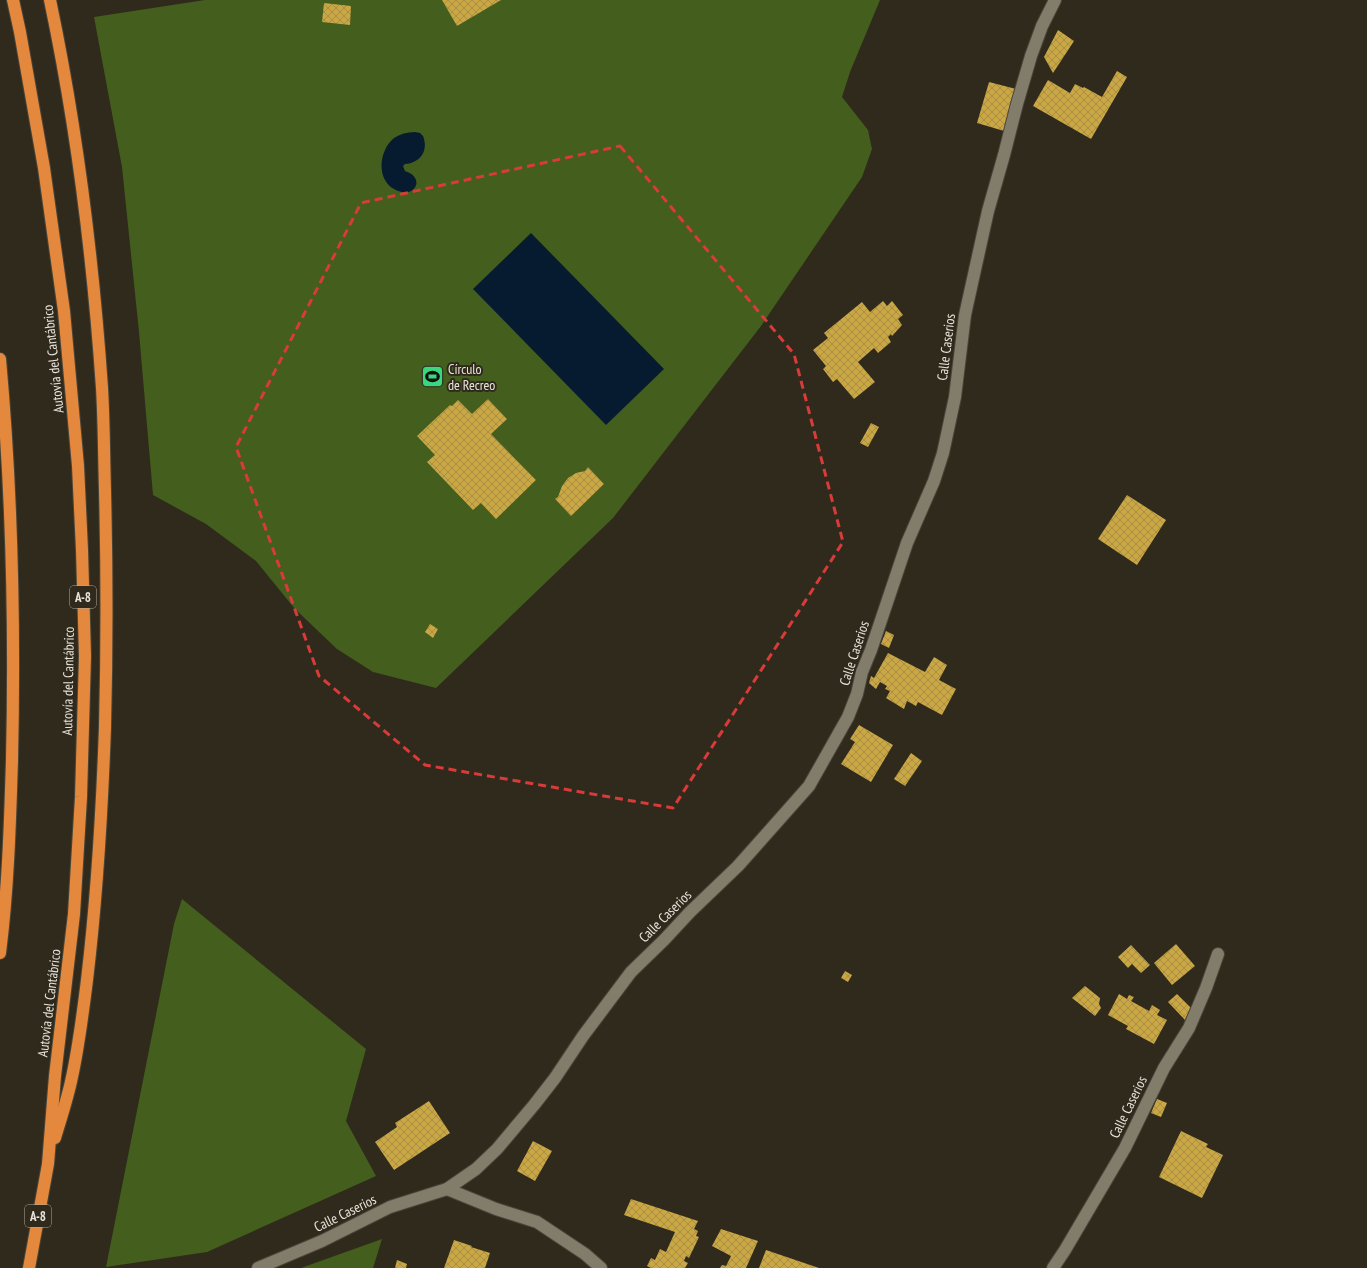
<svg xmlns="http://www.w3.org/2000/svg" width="1367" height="1268" font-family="'PT Sans Narrow',sans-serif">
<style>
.green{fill:#435e1d}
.water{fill:#071b30}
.building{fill:url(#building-cross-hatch)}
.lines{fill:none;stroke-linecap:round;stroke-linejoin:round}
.minor-casing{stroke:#4a4538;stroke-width:14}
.highway-casing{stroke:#4a4538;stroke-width:14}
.minor{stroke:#827c6b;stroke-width:12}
.highway{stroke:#e4883d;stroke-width:12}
.marked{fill:none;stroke:#d83b3a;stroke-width:3;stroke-dasharray:8 5;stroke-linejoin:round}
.labels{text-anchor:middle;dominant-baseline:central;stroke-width:4;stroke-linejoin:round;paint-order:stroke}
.shield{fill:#302a1c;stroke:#b0aca1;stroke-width:1}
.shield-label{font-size:13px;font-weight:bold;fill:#e7e3da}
.street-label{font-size:14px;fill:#e7e3da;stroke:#302a1c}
.poi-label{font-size:14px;fill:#e7e3da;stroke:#302a1c;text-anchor:start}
</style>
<defs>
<pattern id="building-cross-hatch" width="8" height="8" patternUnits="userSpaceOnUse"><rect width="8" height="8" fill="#caa745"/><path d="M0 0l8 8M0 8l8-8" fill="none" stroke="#a98e44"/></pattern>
</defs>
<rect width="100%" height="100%" fill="#302a1c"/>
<g class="green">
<polygon points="205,0 880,0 850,72 842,97 868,130 872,149 862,177 761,326 613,518 436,688 373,672 337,649 295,609 256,561 206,524 153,495 139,332 122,167 94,17"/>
<polygon points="182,899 366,1049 346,1121 376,1176 207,1252 106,1267 174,924"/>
<polygon points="382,1239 373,1268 301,1268"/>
</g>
<g class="water">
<path d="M 415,132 L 420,133 L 423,136 C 429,151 420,163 405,164 L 403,166 L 405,171 C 427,178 414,201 394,189 C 376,179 379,150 394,138 C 400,134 407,132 415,132 Z"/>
<polygon points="531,233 664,369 606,425 473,289"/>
</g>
<g class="building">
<polygon points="442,0 501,0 457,26"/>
<polygon points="324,3 351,6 350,25 322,22"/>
<polygon points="1058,30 1074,41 1053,73 1044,57"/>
<polygon points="1117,71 1127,77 1091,139 1033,106 1048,80 1070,93 1075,84 1083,88 1084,87 1102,97"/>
<polygon points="989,82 1016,89 1004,131 977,123"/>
<polygon points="883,301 887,306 892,301 903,315 898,319 902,325 892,336 891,334 888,337 891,342 878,353 874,348 858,362 875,382 854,399 837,379 833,382 823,369 826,366 813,350 828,338 824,333 862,302 870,312"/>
<polygon points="488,399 507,419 491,434 536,480 496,519 481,503 473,510 427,462 435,455 417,436 450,405 452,406 458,400 472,414"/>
<polygon points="871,423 879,427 868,447 860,443"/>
<polygon points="588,467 604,484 571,516 555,499 558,497 562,486 568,478 576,473 585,471"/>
<polygon points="1127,495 1166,520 1137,565 1098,539"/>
<polygon points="430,624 438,629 433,638 425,632"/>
<polygon points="886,631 894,635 889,648 881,644"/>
<polygon points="888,653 925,672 934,657 947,665 939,680 956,689 942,715 918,702 916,706 907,701 904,709 886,698 890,691 885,689 887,686 880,682 876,689 869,683 871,676 874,678"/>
<polygon points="859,725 893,745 871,782 841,764 855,742 850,739"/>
<polygon points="911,753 922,761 905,786 894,779"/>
<polygon points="1176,944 1195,966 1172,985 1154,963"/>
<polygon points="1131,945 1150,965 1141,973 1132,964 1128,968 1118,957"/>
<polygon points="845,971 852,975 848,982 841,978"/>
<polygon points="1085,986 1100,998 1099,1004 1101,1008 1095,1016 1072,998"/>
<polygon points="1119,994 1127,999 1129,995 1134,997 1131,1001 1149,1011 1152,1005 1160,1010 1157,1015 1167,1020 1154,1044 1126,1029 1128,1026 1108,1015"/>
<polygon points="1177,994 1191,1008 1185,1020 1168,1002"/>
<polygon points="1157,1099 1167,1103 1161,1117 1151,1113"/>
<polygon points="429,1101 450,1133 394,1170 375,1142 397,1127 395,1123"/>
<polygon points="1181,1131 1208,1144 1206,1147 1223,1155 1202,1198 1159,1177"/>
<polygon points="533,1141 552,1151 535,1181 517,1171"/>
<polygon points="631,1199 698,1221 694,1229 698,1231 696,1236 699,1237 689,1258 686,1256 684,1261 688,1263 685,1268 651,1268 647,1266 651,1258 655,1260 660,1249 666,1252 675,1232 624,1215"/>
<polygon points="721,1229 758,1241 746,1268 720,1268 722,1265 726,1266 731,1256 712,1246"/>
<polygon points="454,1240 472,1246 471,1247 490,1253 485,1268 444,1268"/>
<polygon points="766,1250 819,1268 759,1268"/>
<polygon points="397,1260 407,1264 406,1268 395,1268"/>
</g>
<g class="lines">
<defs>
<g id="minor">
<polyline points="447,1189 496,1209 537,1222 585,1254 601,1268"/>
<polyline points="258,1268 322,1241 390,1207 447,1189 476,1169 497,1149 534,1105 555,1078 583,1036 631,972 664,940 690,912 738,866 809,786 848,717 857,694 862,672 871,650 907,543 934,481 943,453 955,397 965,315 988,211 1004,155 1017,104 1031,56 1042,26 1055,0"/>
<polyline points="1053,1268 1065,1250 1125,1148 1164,1068 1189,1028 1206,988 1218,954"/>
</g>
<g id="highway">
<polyline points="13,0 20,32 44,168 64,311 78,466 82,550 85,656 81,797 74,914 55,1076 48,1164 29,1268"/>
<path d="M 50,0 C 77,128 93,258 102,388 C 104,422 104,457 105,491 C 107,570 107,649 105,727 C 102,812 97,896 87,980 C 83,1012 79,1045 72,1077 C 68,1097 61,1118 55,1138"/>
<path d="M 0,359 C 12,492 15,627 12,760 C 10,825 8,890 0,953"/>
</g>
</defs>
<use href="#minor" class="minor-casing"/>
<use href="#highway" class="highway-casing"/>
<use href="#minor" class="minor"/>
<use href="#highway" class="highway"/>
</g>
<path class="marked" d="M 620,146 L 794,354 L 843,542 L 673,808 L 425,765 L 319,676 L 236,447 L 361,203 Z"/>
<defs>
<symbol id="stadium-square" viewBox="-11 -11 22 22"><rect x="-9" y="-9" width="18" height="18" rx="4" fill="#39d87f" stroke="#302a1c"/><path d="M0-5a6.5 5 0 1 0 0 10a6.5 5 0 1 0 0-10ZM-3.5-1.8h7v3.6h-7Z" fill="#111"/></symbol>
</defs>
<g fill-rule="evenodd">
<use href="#stadium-square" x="420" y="364" width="25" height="25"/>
</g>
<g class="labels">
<g class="shield">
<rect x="70" y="586" width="26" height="22" rx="3"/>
<rect x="25" y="1205" width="26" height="22" rx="3"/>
</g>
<g class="shield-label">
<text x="83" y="597">A-8</text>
<text x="38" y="1216">A-8</text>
</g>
<g class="street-label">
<text transform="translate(946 347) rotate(-83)">Calle Caserios</text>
<text transform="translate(53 359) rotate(-96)">Autovía del Cantábrico</text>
<text transform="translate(854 653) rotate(-72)">Calle Caserios</text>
<text transform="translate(68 681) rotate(-89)">Autovía del Cantábrico</text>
<text transform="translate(665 916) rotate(-45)">Calle Caserios</text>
<text transform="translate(49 1003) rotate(-83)">Autovía del Cantábrico</text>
<text transform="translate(1128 1107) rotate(-64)">Calle Caserios</text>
<text transform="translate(345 1213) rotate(-26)">Calle Caserios</text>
</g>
<g class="poi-label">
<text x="448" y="369">Círculo<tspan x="448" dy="16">de Recreo</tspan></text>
</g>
</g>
</svg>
